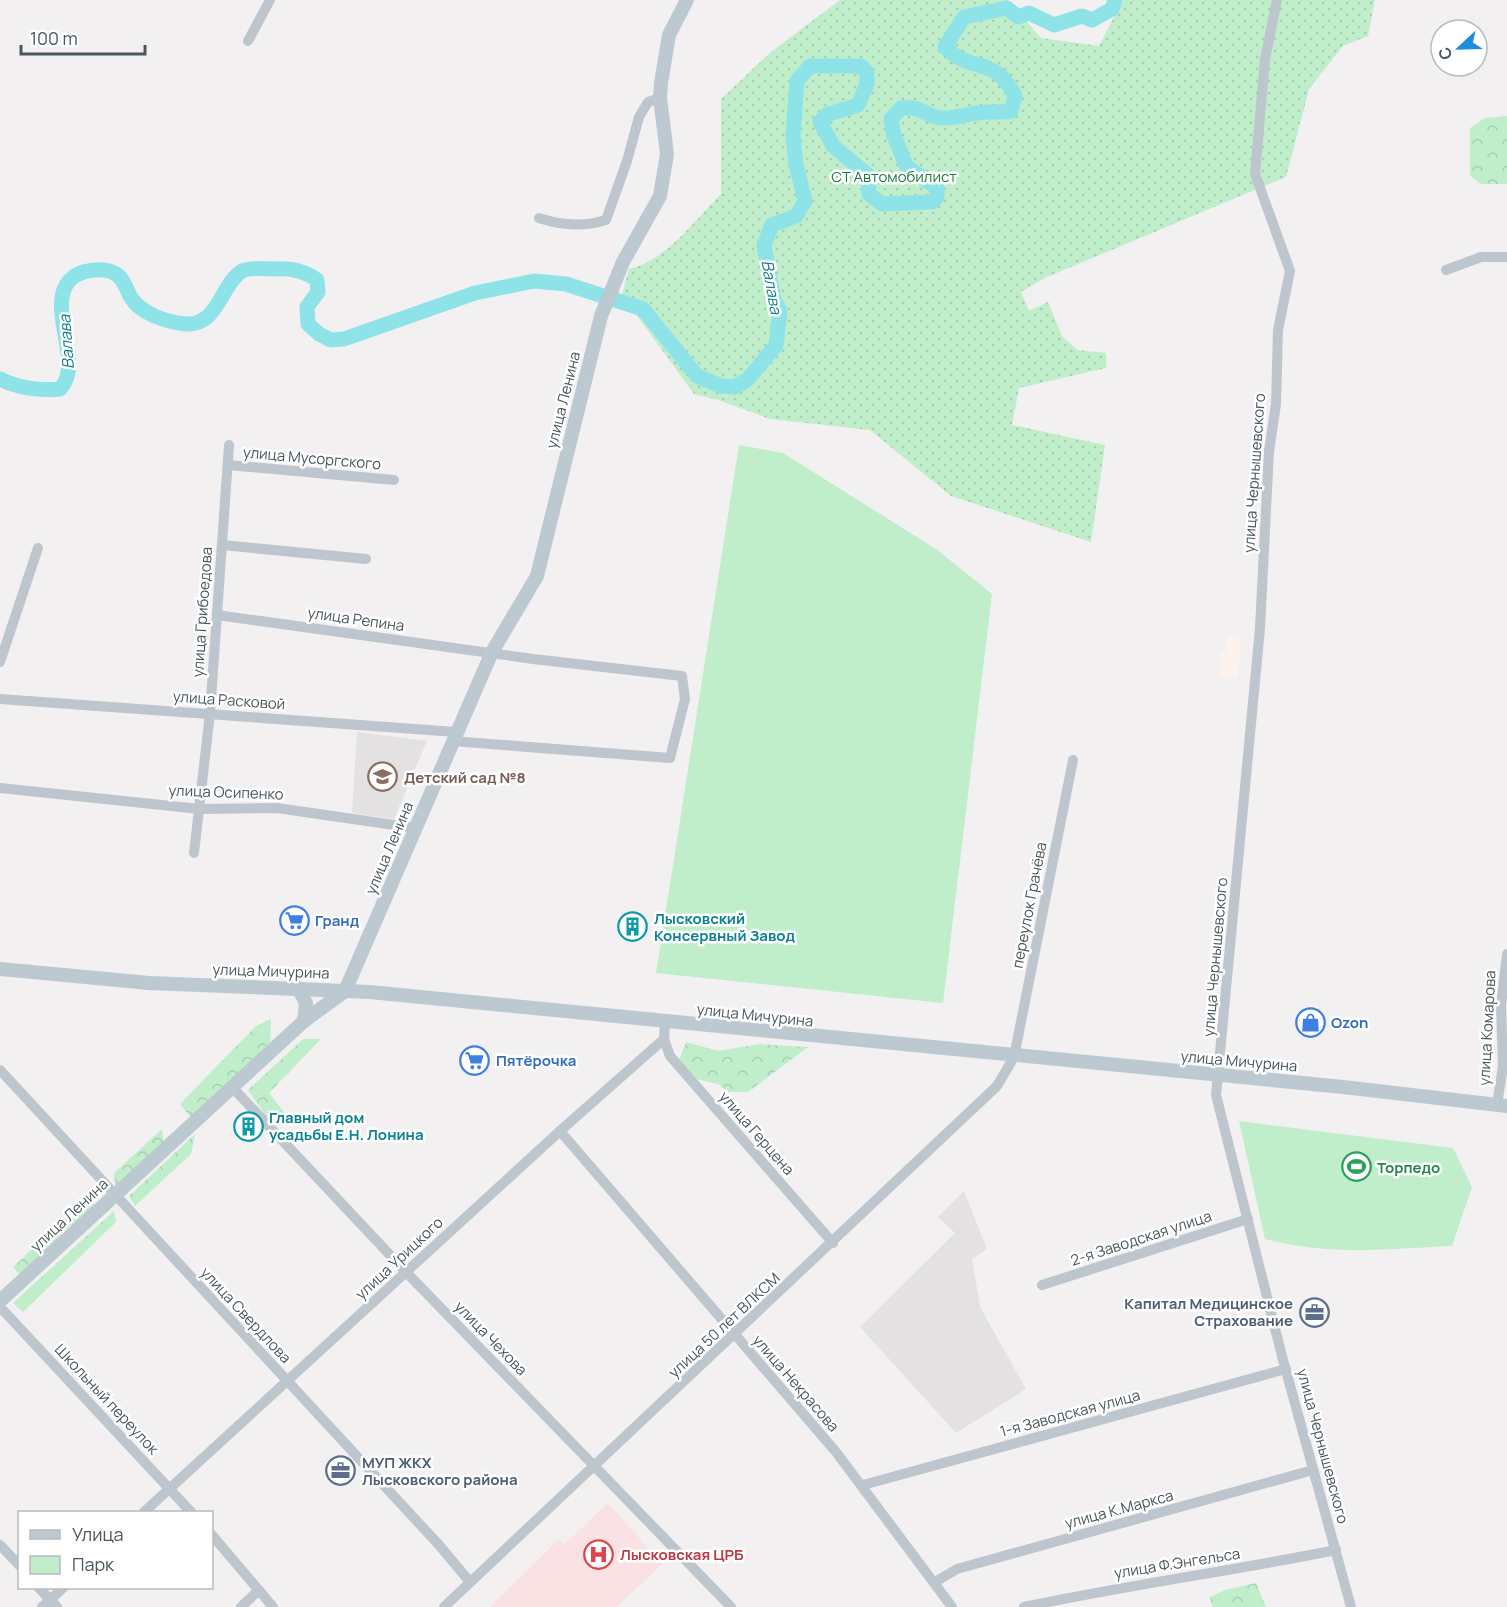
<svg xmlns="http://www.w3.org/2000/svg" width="1507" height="1607" font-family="Manrope,sans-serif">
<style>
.commercial{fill:#fcf4ea}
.education{fill:#e3e1e2}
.medical{fill:#fae1e3}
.green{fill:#c0eecb}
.forest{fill:url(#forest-crowns)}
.garden{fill:url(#garden-dots)}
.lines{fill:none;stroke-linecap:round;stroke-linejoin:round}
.river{stroke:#8ee3e9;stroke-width:15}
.minor{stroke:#bcc6cc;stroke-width:10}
.secondary{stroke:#bcc9d1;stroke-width:14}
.labels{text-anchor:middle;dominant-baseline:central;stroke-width:5;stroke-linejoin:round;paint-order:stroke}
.park-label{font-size:15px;fill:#1a7c3d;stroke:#fff}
.street-label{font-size:15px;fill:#48565d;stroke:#fff}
.education-label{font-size:15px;font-weight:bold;fill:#785e54;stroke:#fff;text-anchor:start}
.culture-label{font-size:15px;font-weight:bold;fill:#0d838f;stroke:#fff;text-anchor:start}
.shop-label{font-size:15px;font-weight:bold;fill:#366cbe;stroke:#fff;text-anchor:start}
.leisure-label{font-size:15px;font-weight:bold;fill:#27864d;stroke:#fff;text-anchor:start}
.service-label{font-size:15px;font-weight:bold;fill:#4e5e75;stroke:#fff;text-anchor:end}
.health-label{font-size:15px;font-weight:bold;fill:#be3a42;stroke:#fff;text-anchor:start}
.water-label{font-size:16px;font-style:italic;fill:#118189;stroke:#fff}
</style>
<defs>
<pattern id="forest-crowns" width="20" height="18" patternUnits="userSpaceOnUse" patternTransform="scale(1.5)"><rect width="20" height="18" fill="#c0eecb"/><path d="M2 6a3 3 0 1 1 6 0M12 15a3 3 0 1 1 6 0" fill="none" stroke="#a6ceb1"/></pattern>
<pattern id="garden-dots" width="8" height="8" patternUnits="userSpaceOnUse" patternTransform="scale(1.5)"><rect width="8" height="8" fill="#c0eecb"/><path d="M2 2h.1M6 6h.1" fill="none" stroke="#a6ceb1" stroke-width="1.8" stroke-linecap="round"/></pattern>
</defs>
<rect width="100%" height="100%" fill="#f2f0f0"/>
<polygon class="commercial" points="1227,636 1241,638 1238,678 1219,676 1221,652 1226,652"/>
<g class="education">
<polygon points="357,732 427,741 394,819 352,813"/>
<polygon points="964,1191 987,1249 972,1259 980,1307 1026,1389 956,1433 860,1327 955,1233 938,1217"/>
</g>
<polygon class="medical" points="608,1503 662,1564 617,1607 490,1607 558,1540 565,1544"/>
<g class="green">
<polygon points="739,445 783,453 936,549 992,594 943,1003 656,973"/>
<path d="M 1239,1121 L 1453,1148 L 1472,1187 L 1452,1246 C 1386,1249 1330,1256 1265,1239 Z"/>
</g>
<g class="forest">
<polygon points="1507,116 1507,184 1480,184 1470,175 1470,128 1485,118"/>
<polygon points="271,1019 270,1045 191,1118 180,1104 256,1026"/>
<polygon points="303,1039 321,1039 269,1093 284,1112 269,1120 248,1090"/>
<polygon points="686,1042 718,1051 760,1044 808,1047 748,1092 729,1092 718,1084 696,1079 679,1060"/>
<polygon points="162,1129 164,1144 115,1188 114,1173"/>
<polygon points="195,1134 191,1154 135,1206 129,1196"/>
<polygon points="96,1189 93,1211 20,1275 13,1267"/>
<polygon points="114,1211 116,1222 23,1312 13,1303"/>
<polygon points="1256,1583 1266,1607 1212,1607 1210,1597 1225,1590"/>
</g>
<path class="garden" d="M 840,0 L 1008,0 L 1041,38 L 1099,46 L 1123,0 L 1375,0 L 1368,36 L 1343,46 L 1309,89 L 1286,177 L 1047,277 L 1021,292 L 1029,311 L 1048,302 L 1062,336 L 1077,350 L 1106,353 L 1106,368 L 1019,388 L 1012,425 L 1105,445 L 1091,542 L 951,496 L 870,430 L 770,419 L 718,400 L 694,394 L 622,295 L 629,269 C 667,260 694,221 721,194 L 721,99 L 771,52 Z"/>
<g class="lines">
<path class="river" d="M 0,379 C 17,388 41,391 60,389 C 85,363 46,308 69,281 C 78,270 103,266 116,274 C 124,279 126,288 130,296 C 140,314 167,322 185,324 C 219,326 220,285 242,271 C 250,267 265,269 274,269 C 290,268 304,270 317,280 L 318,292 L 307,307 L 308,324 L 319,334 L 331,340 L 344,339 L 475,293 L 534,281 L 566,284 L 643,309 L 697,376 L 721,386 L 735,387 L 748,379 L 776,345 L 780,311 L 774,300 L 764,245 L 772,225 L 796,216 L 805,201 L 796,165 L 793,135 L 797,81 L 810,66 L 861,66 L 867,73 L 867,84 L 858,105 L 826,115 L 820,122 L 833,146 L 868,175 L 869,194 L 882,204 L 932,202 L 937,197 L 937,188 L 907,167 L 894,136 L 891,119 L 901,108 C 923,106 925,116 941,118 C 955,119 965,114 978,113 C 989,111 1000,113 1011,111 L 1015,96 C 994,54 971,74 945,47 L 964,17 L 1007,8 L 1018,17 L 1029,13 L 1054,25 L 1082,16 L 1092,20 L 1112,9 L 1115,0"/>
<g class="minor">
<polyline points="1277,0 1265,59 1255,174 1290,271 1278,330 1276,404 1269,451 1260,628 1216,1095 1283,1360 1351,1607"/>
<polyline points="248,41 270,0"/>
<path d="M 539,218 C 560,225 584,227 606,220 L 627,161 L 639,117 L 648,102 L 660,98"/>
<polyline points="1446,270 1481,257 1507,257"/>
<polyline points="228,465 394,480"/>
<polyline points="222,545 366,559"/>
<polyline points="217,615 533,659 682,676 685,699 670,758 452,741"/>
<polyline points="0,662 38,548"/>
<polyline points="0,699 456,732"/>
<polyline points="0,788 200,809 277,808 415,828"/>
<polyline points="194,853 210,713 229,445"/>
<polyline points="664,1039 670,1056 833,1243"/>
<polyline points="0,1070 439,1545 470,1582"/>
<polyline points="232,1087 406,1272 731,1607"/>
<polyline points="1497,1105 1503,1066 1501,1006 1507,954"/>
<polyline points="560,1131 836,1452 952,1607"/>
<polyline points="1042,1285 1248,1219"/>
<polyline points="0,1307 191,1512"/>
<polyline points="863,1485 1286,1369"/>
<polyline points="144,1512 560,1131 664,1039 665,1023"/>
<polyline points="212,1535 273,1607"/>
<polyline points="0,1545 20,1566"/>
<polyline points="935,1582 957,1569 1313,1470"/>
<polyline points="39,1588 57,1607"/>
<polyline points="42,1607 63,1588"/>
<polyline points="241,1607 259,1590"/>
<polyline points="444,1607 997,1086 1014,1057 1073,760"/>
<path d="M 1024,1607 C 1127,1585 1232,1571 1336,1550"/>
</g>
<g class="secondary">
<polyline points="0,969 149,983 370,992 1343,1087 1507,1106"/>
<polyline points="298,988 306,1003 304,1021"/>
<polyline points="0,1301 304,1021 345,991 492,652 537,576 601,316 623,262 660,196 667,154 660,98 661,83 669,35 687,0"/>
</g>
</g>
<defs>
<symbol id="school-ring" viewBox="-11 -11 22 22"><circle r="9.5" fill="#fff" stroke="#8d6e63" stroke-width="1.5"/><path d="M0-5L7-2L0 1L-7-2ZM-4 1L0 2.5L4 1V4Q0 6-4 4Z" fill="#8d6e63"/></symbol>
<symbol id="supermarket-ring" viewBox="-11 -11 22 22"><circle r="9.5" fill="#fff" stroke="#3f7fe0" stroke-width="1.5"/><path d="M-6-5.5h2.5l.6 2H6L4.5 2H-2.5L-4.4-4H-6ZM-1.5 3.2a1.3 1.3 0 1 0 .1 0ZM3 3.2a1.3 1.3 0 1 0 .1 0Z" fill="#3f7fe0"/></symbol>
<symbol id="building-ring" viewBox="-11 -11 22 22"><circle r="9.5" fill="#fff" stroke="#0f9aa8" stroke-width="1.5"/><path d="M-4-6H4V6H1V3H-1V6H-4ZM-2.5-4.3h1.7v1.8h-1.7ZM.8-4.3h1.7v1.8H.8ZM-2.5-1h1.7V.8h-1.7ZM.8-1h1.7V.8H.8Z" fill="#0f9aa8"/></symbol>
<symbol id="shop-ring" viewBox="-11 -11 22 22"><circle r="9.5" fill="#fff" stroke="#3f7fe0" stroke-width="1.5"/><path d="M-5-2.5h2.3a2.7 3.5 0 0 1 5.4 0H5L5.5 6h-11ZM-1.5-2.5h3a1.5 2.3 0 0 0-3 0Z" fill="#3f7fe0"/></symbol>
<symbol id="stadium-ring" viewBox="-11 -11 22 22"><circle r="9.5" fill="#fff" stroke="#2e9e5b" stroke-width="1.5"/><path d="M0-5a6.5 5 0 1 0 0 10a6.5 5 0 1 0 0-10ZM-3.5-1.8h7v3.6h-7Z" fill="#2e9e5b"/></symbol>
<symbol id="office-ring" viewBox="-11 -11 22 22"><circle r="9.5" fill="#fff" stroke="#5c6f8a" stroke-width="1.5"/><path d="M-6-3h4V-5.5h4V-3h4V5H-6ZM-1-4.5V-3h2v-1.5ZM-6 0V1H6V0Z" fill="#5c6f8a"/></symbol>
<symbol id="hospital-ring" viewBox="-11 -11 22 22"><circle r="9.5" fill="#fff" stroke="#e0444e" stroke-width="1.5"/><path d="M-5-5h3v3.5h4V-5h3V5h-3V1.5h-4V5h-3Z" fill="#e0444e"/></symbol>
</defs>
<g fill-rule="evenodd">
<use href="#school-ring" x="366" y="760" width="33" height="33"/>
<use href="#supermarket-ring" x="278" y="904" width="33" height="33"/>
<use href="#building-ring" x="616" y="910" width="33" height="33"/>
<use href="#shop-ring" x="1294" y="1006" width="33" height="33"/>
<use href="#supermarket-ring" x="458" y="1044" width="33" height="33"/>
<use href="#building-ring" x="232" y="1110" width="33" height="33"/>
<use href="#stadium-ring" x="1340" y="1150" width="33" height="33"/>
<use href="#office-ring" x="1298" y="1296" width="33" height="33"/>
<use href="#office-ring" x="324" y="1454" width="33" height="33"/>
<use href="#hospital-ring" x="582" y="1538" width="33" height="33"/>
</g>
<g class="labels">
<g class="park-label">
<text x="894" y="176">СТ Автомобилист</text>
</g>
<g class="street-label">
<text transform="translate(563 400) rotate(-76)">улица Ленина</text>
<text transform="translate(312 458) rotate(5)">улица Мусоргского</text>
<text transform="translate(1254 473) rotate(-86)">улица Чернышевского</text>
<text transform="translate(202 612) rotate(-86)">улица Грибоедова</text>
<text transform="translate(356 619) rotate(8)">улица Репина</text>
<text transform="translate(229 700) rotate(4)">улица Расковой</text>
<text transform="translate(226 792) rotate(2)">улица Осипенко</text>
<text transform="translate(389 848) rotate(-67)">улица Ленина</text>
<text transform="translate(1029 905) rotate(-79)">переулок Грачёва</text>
<text transform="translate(1215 957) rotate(-85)">улица Чернышевского</text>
<text transform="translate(271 971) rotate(2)">улица Мичурина</text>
<text transform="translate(755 1015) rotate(6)">улица Мичурина</text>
<text transform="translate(1487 1028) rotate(-87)">улица Комарова</text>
<text transform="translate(1239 1061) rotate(5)">улица Мичурина</text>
<text transform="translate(757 1133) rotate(49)">улица Герцена</text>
<text transform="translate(69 1215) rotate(-43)">улица Ленина</text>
<text transform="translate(1141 1238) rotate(-18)">2-я Заводская улица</text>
<text transform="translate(399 1258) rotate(-43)">улица Урицкого</text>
<text transform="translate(246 1315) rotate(47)">улица Свердлова</text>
<text transform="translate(724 1325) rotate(-43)">улица 50 лет ВЛКСМ</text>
<text transform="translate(491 1338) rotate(46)">улица Чехова</text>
<text transform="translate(796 1383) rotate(49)">улица Некрасова</text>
<text transform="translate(107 1399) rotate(47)">Школьный переулок</text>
<text transform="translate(1070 1413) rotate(-15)">1-я Заводская улица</text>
<text transform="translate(1323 1446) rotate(75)">улица Чернышевского</text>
<text transform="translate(1119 1509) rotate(-15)">улица К.Маркса</text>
<text transform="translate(1177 1563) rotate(-9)">улица Ф.Энгельса</text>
</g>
<g class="education-label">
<text x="404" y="777">Детский сад №8</text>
</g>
<g class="culture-label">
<text x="654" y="918">Лысковский<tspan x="654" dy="17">Консервный Завод</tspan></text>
<text x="269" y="1117">Главный дом<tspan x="269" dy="17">усадьбы Е.Н. Лонина</tspan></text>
</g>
<g class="shop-label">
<text x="315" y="920">Гранд</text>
<text x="1331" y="1022">Ozon</text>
<text x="496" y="1060">Пятёрочка</text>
</g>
<g class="leisure-label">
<text x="1377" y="1167">Торпедо</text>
</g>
<g class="service-label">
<text x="1293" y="1303">Капитал Медицинское<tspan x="1293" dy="17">Страхование</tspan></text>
<text x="362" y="1462" text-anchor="start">МУП ЖКХ<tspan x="362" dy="17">Лысковского района</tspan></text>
</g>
<g class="health-label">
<text x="620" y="1554">Лысковская ЦРБ</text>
</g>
<g class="water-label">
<text transform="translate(772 287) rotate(80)">Валава</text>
<text transform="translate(66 342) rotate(-94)">Валава</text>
</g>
</g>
<rect x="18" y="1511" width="195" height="78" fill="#ffffff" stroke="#b6bbbe" stroke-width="1.5"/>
<rect x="30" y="1530" width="30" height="9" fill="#bcc9d1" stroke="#b6bbbe" stroke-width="1.5"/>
<text x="72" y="1541" font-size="18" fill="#48565d">Улица</text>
<rect x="30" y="1556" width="30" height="18" fill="#c0eecb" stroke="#b6bbbe" stroke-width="1.5"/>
<text x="72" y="1571" font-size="18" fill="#48565d">Парк</text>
<g transform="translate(1459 48) rotate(248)"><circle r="28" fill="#ffffff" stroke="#b6bbbe" stroke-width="1.5"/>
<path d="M0-4.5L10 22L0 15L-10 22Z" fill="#1f8ddd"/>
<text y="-9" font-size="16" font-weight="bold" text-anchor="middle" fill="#48565d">С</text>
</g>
<path d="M21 45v9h124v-9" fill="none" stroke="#48565d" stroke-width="3"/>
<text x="30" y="45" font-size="18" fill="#48565d" stroke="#ffffff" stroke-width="4.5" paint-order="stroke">100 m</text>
</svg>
